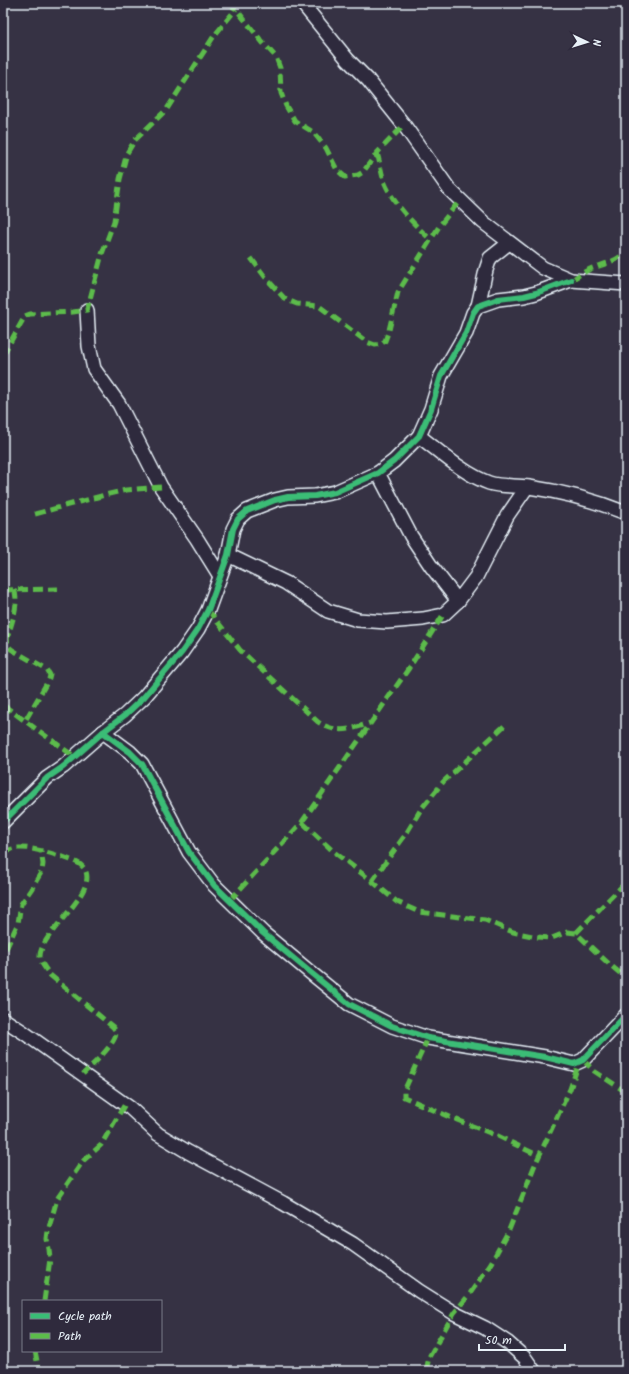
<svg xmlns="http://www.w3.org/2000/svg" width="629" height="1374" font-family="Kalam,sans-serif">
<style>
.lines{fill:none;stroke-linecap:round;stroke-linejoin:round}
.minor-casing{stroke:#e8f1f8;stroke-width:16}
.minor{stroke:#2f2a3d;stroke-width:13}
.quiet{stroke:#5cbc4b;stroke-width:5;stroke-dasharray:10 5;stroke-linecap:butt}
.cycleway-casing{stroke:#2f2a3d;stroke-width:8}
.cycleway{stroke:#3abd76;stroke-width:6}
</style>
<rect width="100%" height="100%" fill="#363244"/>
<filter id="ink" filterUnits="userSpaceOnUse"><feTurbulence type="fractalNoise" baseFrequency=".025" numOctaves="2"/><feDisplacementMap in="SourceGraphic" scale="8" xChannelSelector="R" yChannelSelector="G"/><feConvolveMatrix kernelMatrix="1 2 1 2 8 2 1 2 1" color-interpolation-filters="sRGB"/></filter>
<g filter="url(#ink)">
<g class="lines">
<defs>
<g id="minor">
<polyline points="302,3 348,60 368,80 404,125 449,189 483,222 543,268 571,280 626,284"/>
<polyline points="478,306 486,270 490,258 509,243"/>
<polyline points="87,310 89,346 94,369 119,404 161,487 197,539 220,576"/>
<path d="M 419,436 C 439,451 465,475 489,483 C 501,487 516,485 529,487 C 564,492 593,500 626,513"/>
<polyline points="378,473 411,536 431,566 458,601"/>
<polyline points="228,555 286,583 328,611 358,620 387,622 423,619 443,615 458,601 476,577 507,516 527,487"/>
<polyline points="103,732 130,752 142,764 189,852 214,885 263,933 311,973 349,1004 392,1026 428,1038 545,1057 574,1064 583,1060 626,1015"/>
<polyline points="3,822 47,778 63,767 103,732 125,715 144,697 182,652 198,629 208,610 228,555 233,529 238,519 247,511 275,500 288,497 315,496 335,492 378,473 394,461 419,436 431,409 441,376 466,333 473,313 478,306 498,299 524,296 536,293 571,280"/>
<polyline points="3,1019 23,1032 130,1108 158,1134 188,1152 283,1203 353,1244 419,1291 454,1313 485,1328 508,1343 525,1358 534,1371"/>
</g>
</defs>
<use href="#minor" class="minor-casing"/>
<use href="#minor" class="minor"/>
<g class="quiet">
<polyline points="228,3 236,9 263,43 276,57 280,68 281,93 286,106 295,121 313,132 326,148 337,170 345,177 358,175 363,172 377,153 404,125"/>
<polyline points="304,5 309,3"/>
<path d="M 377,153 C 380,162 381,172 384,181 C 393,204 413,223 431,240"/>
<polyline points="251,258 266,278 285,299 297,304 319,306 367,342 375,345 381,344 385,341 389,330 398,292 440,225 460,200"/>
<path d="M 571,280 C 578,276 584,272 590,269 C 603,264 617,262 626,251"/>
<polyline points="3,355 25,316 30,314 73,312 87,310 102,254 114,221 120,179 127,153 135,140 167,109 214,36 236,9"/>
<polyline points="35,514 105,495 126,490 161,487"/>
<path d="M 14,589 C 20,604 11,624 7,639 L 8,645 L 11,649 L 47,670 L 50,675 L 49,679 L 25,721"/>
<polyline points="3,590 59,589"/>
<path d="M 208,610 L 240,650 L 318,722 C 337,734 349,730 370,723"/>
<polyline points="3,705 75,757"/>
<polyline points="302,822 334,852 372,881 397,902 419,912 485,920 513,932 537,937 552,938 567,932 576,933 609,964 626,978"/>
<path d="M 3,852 C 8,851 13,848 18,848 C 32,847 49,853 63,857 C 69,860 77,861 82,866 C 105,888 40,932 40,956 C 40,963 46,969 50,975 L 113,1027 C 113,1027 116,1031 116,1032 C 117,1043 90,1067 83,1074"/>
<polyline points="372,881 406,834 421,809 444,781 504,726"/>
<polyline points="230,900 302,822 409,668 443,615"/>
<polyline points="576,933 626,882"/>
<polyline points="6,949 18,923 21,904 32,888 42,871 43,864 41,851"/>
<polyline points="428,1038 404,1091 404,1097 452,1118 498,1136 539,1156"/>
<polyline points="583,1060 594,1071 626,1092"/>
<polyline points="44,1301 50,1259 49,1249 47,1239 48,1231 57,1199 83,1161 101,1145 125,1104"/>
<polyline points="35,1351 39,1371"/>
<polyline points="426,1371 429,1357 454,1313 469,1295 491,1263 509,1230 534,1167 570,1089 579,1063"/>
</g>
<defs>
<g id="cycleway">
<polyline points="103,732 130,752 142,764 189,852 214,885 263,933 311,973 349,1004 392,1026 428,1038 545,1057 574,1064 583,1060 626,1015"/>
<polyline points="3,822 47,778 63,767 103,732 125,715 144,697 182,652 198,629 208,610 228,555 233,529 238,519 247,511 275,500 288,497 315,496 335,492 378,473 394,461 419,436 431,409 441,376 466,333 473,313 478,306 498,299 524,296 536,293 571,280"/>
</g>
</defs>
<use href="#cycleway" class="cycleway-casing"/>
<use href="#cycleway" class="cycleway"/>
</g>
</g>
<rect width="629" height="1374" fill="none" stroke="#2f2a3d" stroke-width="16"/>
<rect x="8" y="8" width="613" height="1358" fill="none" stroke="#e8f1f8" stroke-width="1.5" filter="url(#ink)"/>
<rect x="22" y="1300" width="140" height="52" fill="#2f2a3d" stroke="#797a88"/>
<rect x="30" y="1313" width="20" height="6" fill="#3abd76" stroke="#797a88"/>
<text x="58" y="1320" font-size="12" fill="#e8f1f8">Cycle path</text>
<rect x="30" y="1333" width="20" height="6" fill="#5cbc4b" stroke="#797a88"/>
<text x="58" y="1340" font-size="12" fill="#e8f1f8">Path</text>
<g transform="translate(587 42) rotate(94)" stroke="#2f2a3d" stroke-width="3" paint-order="stroke">
<path d="M0-3L7 15L0 10L-7 15Z" fill="#e8f1f8"/>
<text y="-6" font-size="11" font-weight="bold" text-anchor="middle" fill="#e8f1f8">N</text>
</g>
<path d="M479 1344v6h86v-6" fill="none" stroke="#e8f1f8" stroke-width="2"/>
<text x="485" y="1344" font-size="12" fill="#e8f1f8" stroke="#2f2a3d" stroke-width="3" paint-order="stroke">50 m</text>
</svg>
